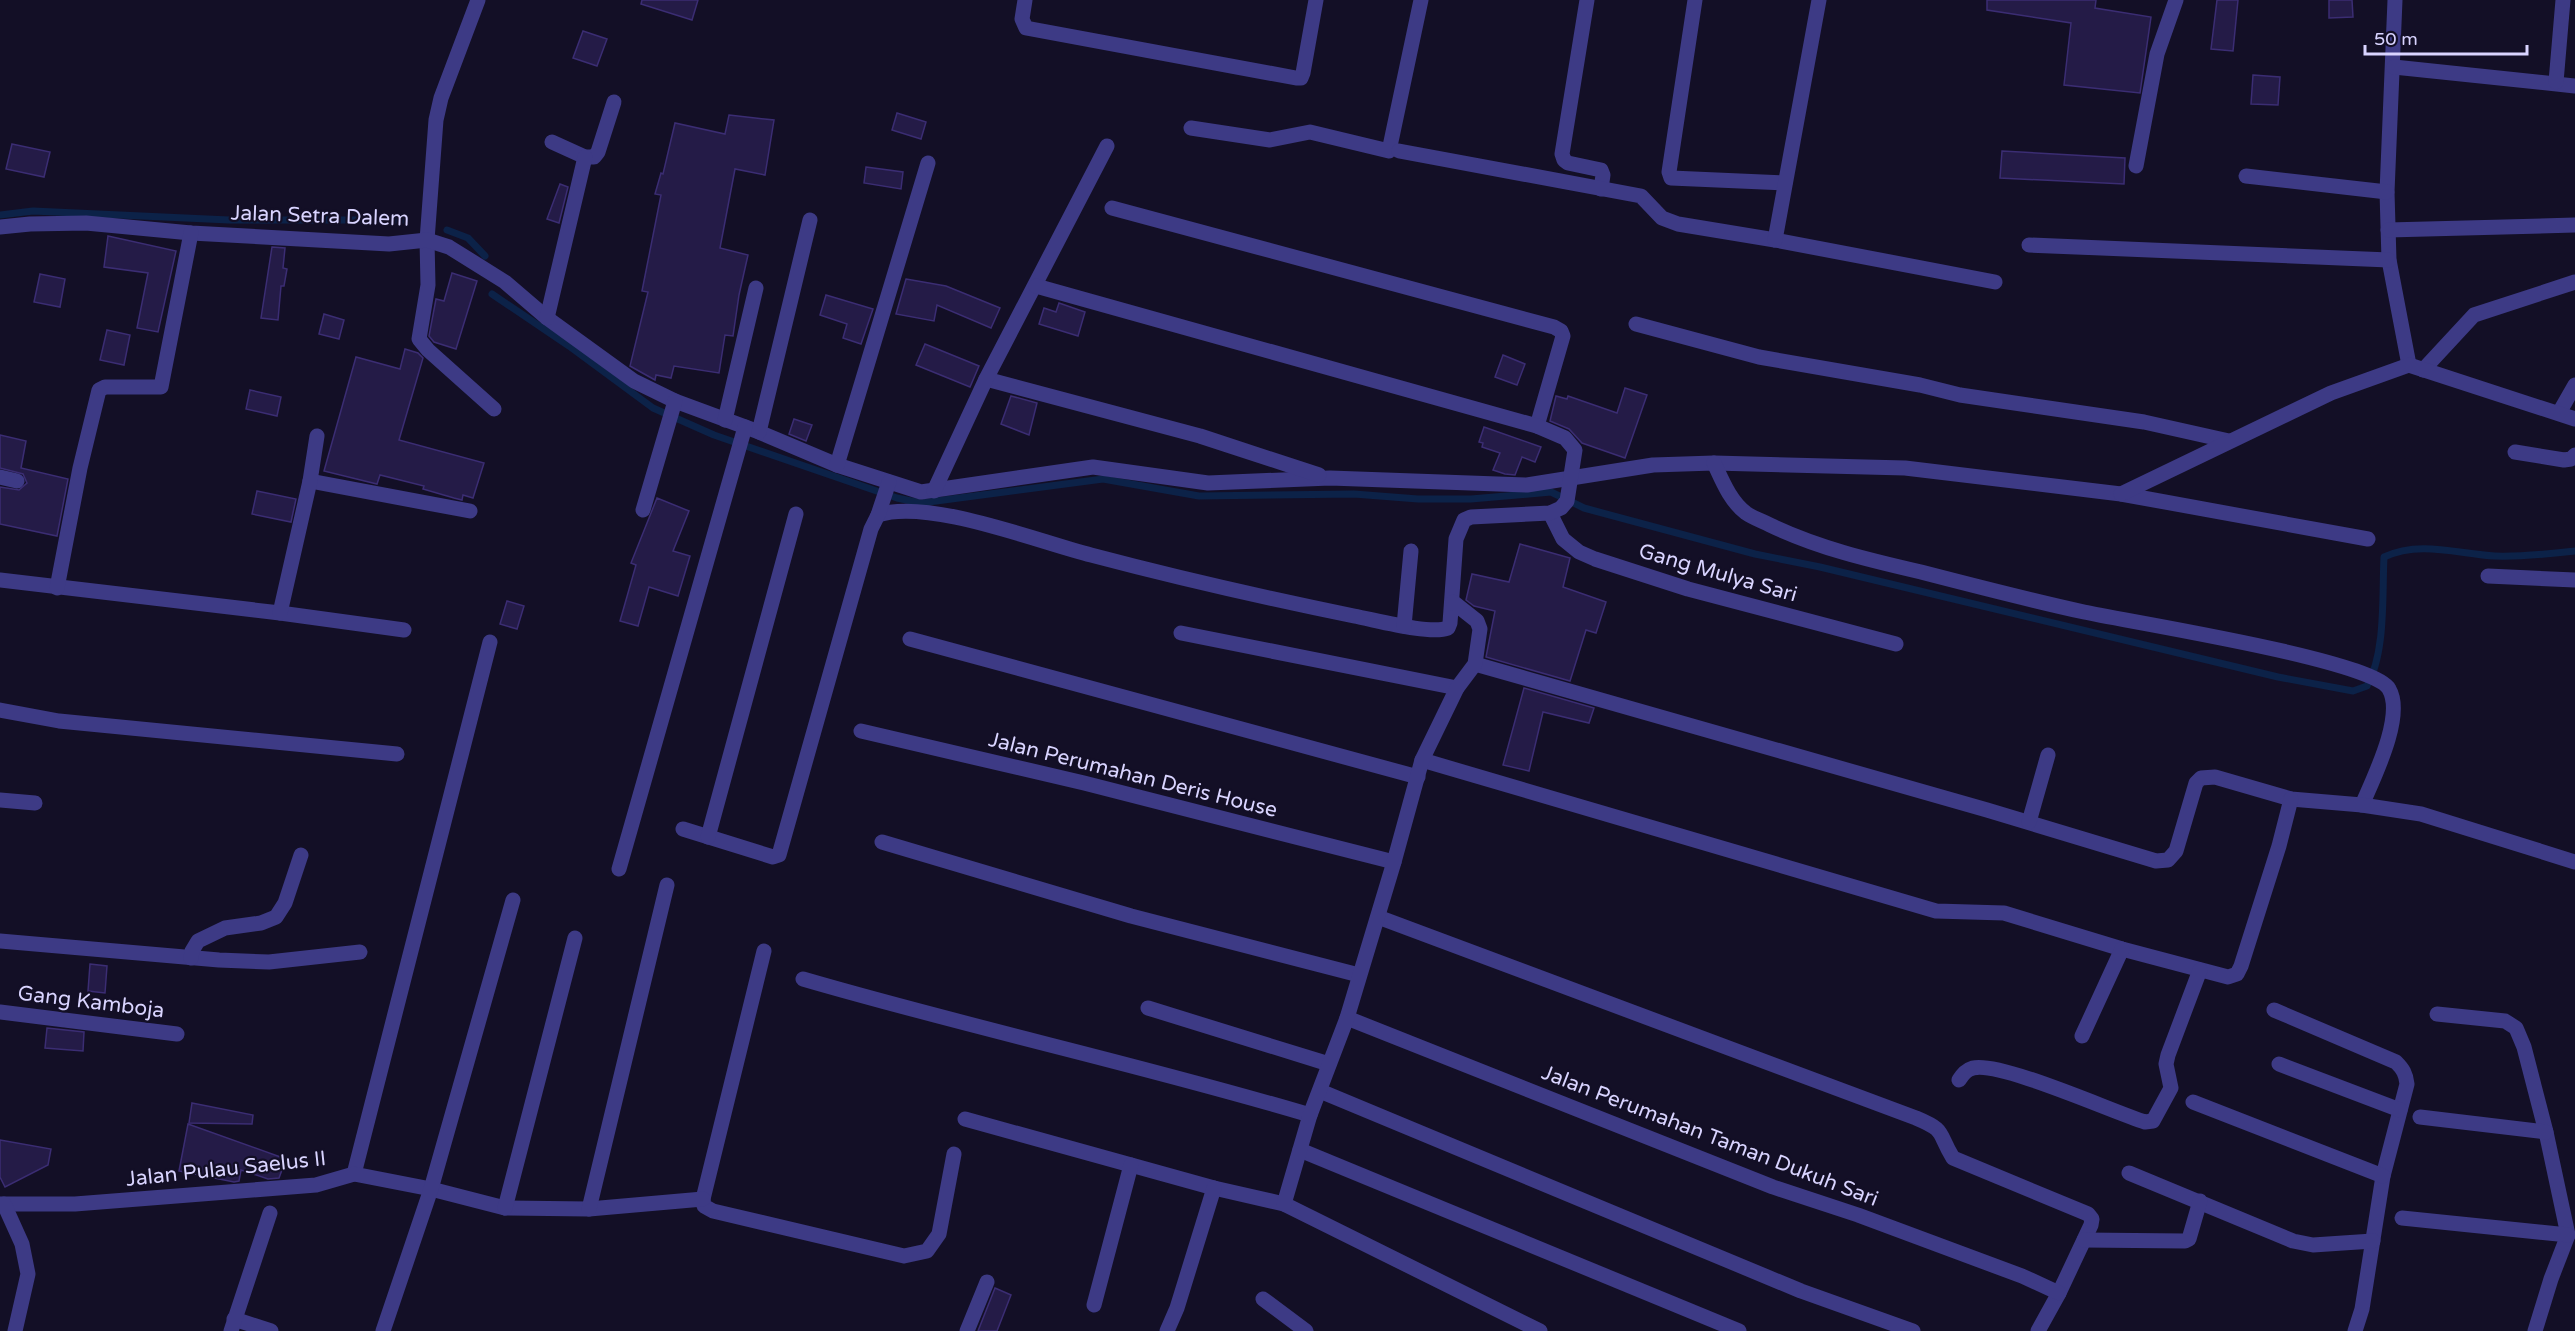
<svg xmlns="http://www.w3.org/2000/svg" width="2575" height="1331" font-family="'Varela Round',sans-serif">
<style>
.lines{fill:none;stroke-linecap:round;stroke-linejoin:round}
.stream{stroke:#0c2248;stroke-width:7}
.building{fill:#241b47;stroke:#3b2d73;stroke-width:1.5}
.street{stroke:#3d3a85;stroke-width:15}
.labels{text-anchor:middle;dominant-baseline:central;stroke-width:4.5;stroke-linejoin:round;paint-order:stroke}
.street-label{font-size:21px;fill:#d9d4ff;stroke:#130f26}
</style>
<rect width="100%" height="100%" fill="#130f26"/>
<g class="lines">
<g class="stream">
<polyline points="0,215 33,211 229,220 405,220"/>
<polyline points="447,230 468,238 485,256"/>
<path d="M 492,294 L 569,346 L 653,408 L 714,435 L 897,498 L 921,503 L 1103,479 L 1199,496 L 1354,494 L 1418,499 L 1471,499 L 1551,492 L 1584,508 L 1755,554 L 1820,567 L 2278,677 L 2353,691 L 2367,686 C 2386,652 2382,596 2384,557 C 2420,540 2458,554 2495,556 C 2522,557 2548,554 2575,551"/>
</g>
</g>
<g class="building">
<polygon points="642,0 698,0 692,20 641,4"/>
<polygon points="1987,0 2096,0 2095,8 2151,17 2140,93 2064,85 2071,23 1987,10"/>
<polygon points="2217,0 2238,0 2233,51 2211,49"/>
<polygon points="2329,0 2352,0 2353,17 2329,18"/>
<polygon points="583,31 607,39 597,66 573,58"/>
<polygon points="2253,75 2280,77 2278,105 2251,104"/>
<polygon points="897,113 926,122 921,139 892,130"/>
<polygon points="729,115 774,120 765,175 735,169 720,248 748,255 739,295 733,336 725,335 719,373 674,366 671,378 656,375 655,380 630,366 648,292 642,291 661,195 655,194 661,173 663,174 675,123 725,134"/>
<polygon points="12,144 50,152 44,177 6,169"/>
<polygon points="2002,151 2125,158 2124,184 2000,178"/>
<polygon points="866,167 903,172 901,189 864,183"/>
<polygon points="560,184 568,187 559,223 547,219"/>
<polygon points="108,236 176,251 158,332 137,328 148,273 104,267"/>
<polygon points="272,247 285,248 283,268 287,269 284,286 281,286 278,320 261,318"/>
<polygon points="452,273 477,281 456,349 434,342 429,336 436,299 444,301"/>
<polygon points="40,274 65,279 60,307 34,302"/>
<polygon points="906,279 946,286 1000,308 991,328 937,305 934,321 896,314"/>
<polygon points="826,295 873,309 861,344 843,338 847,324 820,315"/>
<polygon points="1059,303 1085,312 1078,336 1039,324 1044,308 1056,312"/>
<polygon points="324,314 344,320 339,339 319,334"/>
<polygon points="107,330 130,335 124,365 100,360"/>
<polygon points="925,344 979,366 970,387 916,365"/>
<polygon points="405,349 418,353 423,358 399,440 484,463 473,498 463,495 462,500 454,498 423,489 424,486 380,475 377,484 324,471 356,357 400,369"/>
<polygon points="1503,355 1525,364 1517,385 1495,377"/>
<polygon points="1625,388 1647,395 1625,458 1582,443 1569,429 1550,421 1556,396 1567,399 1568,396 1617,413"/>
<polygon points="250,390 281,397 277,416 246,409"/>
<polygon points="1011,396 1037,403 1029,435 1001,424"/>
<polygon points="794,419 812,425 806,441 789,434"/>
<polygon points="1484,427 1541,447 1535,462 1522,457 1515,475 1505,474 1493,470 1500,453 1482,447 1483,443 1479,442"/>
<polygon points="0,435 26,441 21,468 68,479 57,536 0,524 0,487 19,490 27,483 23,474 0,468"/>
<polygon points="257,491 296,499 291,522 252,514"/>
<polygon points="657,498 689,511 673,551 690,556 678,596 649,587 638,626 620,621 636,565 631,563"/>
<polygon points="1520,544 1570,558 1563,587 1606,602 1596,633 1586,630 1570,681 1486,657 1495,611 1474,606 1466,600 1472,574 1509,582"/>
<polygon points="507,601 524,606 517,629 500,624"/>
<polygon points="1524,688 1594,708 1589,723 1543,712 1529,771 1503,765"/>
<polygon points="90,964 107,966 105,993 88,991"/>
<polygon points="47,1028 84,1032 83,1051 45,1048"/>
<polygon points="192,1103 253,1115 252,1124 189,1123"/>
<polygon points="188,1124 286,1159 279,1178 268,1179 241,1170 239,1181 234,1182 179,1171"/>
<polygon points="0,1140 51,1149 48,1165 5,1187 0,1177"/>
<polygon points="995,1288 1011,1295 997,1331 978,1331"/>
</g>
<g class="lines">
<g class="street">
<polyline points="478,0 441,98 436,120 427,240 428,285 419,339 428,350 494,409"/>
<polyline points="1025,0 1022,19 1026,28 1296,78 1301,78 1303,73 1316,0"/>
<polyline points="1587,0 1562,154 1564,160 1568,163 1601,170 1603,175 1601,189"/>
<polyline points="1695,0 1669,172 1671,178 1785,183"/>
<polyline points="2395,0 2387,192 2389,260 2409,365"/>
<polyline points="2394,67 2575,86"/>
<polyline points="2556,82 2563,0"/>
<polyline points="1191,128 1270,140 1310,132 1389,151 1421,0"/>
<polyline points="552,142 585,157 594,157 598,152 614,102"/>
<polyline points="1399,151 1641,196 1662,218 1678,224 1775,240 1995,282"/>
<polyline points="2136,166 2157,54 2176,0"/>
<polyline points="2246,176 2387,192"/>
<polyline points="1112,208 1554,327 1561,331 1563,336 1537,426"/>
<polyline points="0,227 30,224 86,223 191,233 389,244 427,240 449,247 505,282 547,318 634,381 675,401 759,432 837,465 921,492 1093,467 1208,483 1330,478 1527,485 1653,465 1714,463 1905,468 2121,494 2368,539"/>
<polyline points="2388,230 2575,225"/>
<polyline points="1775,240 1819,0"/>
<polyline points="2029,245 2389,260"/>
<polyline points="547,318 585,157"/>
<polyline points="1636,324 1759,357 1920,385 1960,395 2144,422 2229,441"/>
<polyline points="2423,370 2474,315 2575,282"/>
<polyline points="986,379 1200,436 1319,475"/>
<polyline points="2559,413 2575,385"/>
<polyline points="725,420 756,288"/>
<polyline points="759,432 810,220"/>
<polyline points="2515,452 2564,460 2571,459 2575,455"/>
<path d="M 1714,463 C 1722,480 1730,501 1746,513 C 1753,518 1762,521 1770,525 C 1818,548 1869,560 1921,572 C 1975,586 2029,600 2084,612 C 2129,622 2373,660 2389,689 C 2405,716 2373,779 2362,805"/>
<polyline points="837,465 928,163"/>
<polyline points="0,477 17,481"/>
<polyline points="310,481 470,511"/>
<polyline points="934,491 986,379 1107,146"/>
<polyline points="2121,494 2331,393 2409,365 2575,419"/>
<polyline points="643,510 675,401"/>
<polyline points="1550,513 1563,539 1579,552 1595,559 1688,589 1896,644"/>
<path d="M 878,515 C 928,498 1039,542 1091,555 C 1178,578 1266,598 1354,616 C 1376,620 1430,635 1448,628 L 1450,623 L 1456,539 L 1464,520 L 1471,517 L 1550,513 L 1561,508 L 1567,501 L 1575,450 L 1565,438 L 1537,426 L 1036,286"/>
<polyline points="2488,576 2575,580"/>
<polyline points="0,580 280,613 404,630"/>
<polyline points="57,588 80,468 99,390 105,387 161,387 191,233"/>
<polyline points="280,613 310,481 317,436"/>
<polyline points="1404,626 1411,551"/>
<polyline points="1181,633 1457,688"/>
<polyline points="910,639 1418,777"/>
<polyline points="1475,664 1987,810 2156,861 2168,860 2176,851 2196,783 2201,778 2215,777 2291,799 2362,805 2421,814 2575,862"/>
<polyline points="0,710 59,721 397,754"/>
<polyline points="861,731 1084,783 1394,862"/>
<polyline points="1422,760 1936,911 2004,913 2122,949 2228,977 2237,974 2241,966 2279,846 2291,799"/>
<polyline points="0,800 35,803"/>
<polyline points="2029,822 2048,755"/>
<polyline points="683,829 773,857 779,855 871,529 878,515 889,482"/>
<polyline points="708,837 796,514"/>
<polyline points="882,842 1131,916 1359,975"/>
<polyline points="619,869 745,427"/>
<path d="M 1378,917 L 1916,1118 C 1947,1131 1937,1132 1953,1158 L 2088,1214 L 2092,1219 L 2091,1225 L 2059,1293 L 2038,1331"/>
<polyline points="0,941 219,960 269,962 360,952"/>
<polyline points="764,951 703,1199 704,1206 713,1211 904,1256 927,1251 939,1234 954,1154"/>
<polyline points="191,958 192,951 198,941 225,928 261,923 276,917 285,903 301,855"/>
<path d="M 803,979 C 971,1028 1143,1065 1310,1115"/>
<polyline points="1148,1008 1329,1064"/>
<path d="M 2274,1010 L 2396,1062 C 2403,1069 2406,1074 2407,1084 L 2383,1176 L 2362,1309 L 2355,1331"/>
<polyline points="0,1012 177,1034"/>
<polyline points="2437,1014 2505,1021 2516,1028 2524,1047 2546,1132 2568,1235 2551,1279 2535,1331"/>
<polyline points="1347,1018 1773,1187 1858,1215 2022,1276 2059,1293"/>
<polyline points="2082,1036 2122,949"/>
<polyline points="2279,1064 2400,1110"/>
<path d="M 1959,1080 C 1963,1074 1966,1070 1973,1068 C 2000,1061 2113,1112 2145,1122 L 2153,1121 L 2171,1088 L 2166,1064 L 2168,1055 L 2200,970"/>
<polyline points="1320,1091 1801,1291 1913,1331"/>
<polyline points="2193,1102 2383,1176"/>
<polyline points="2420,1117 2546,1132"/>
<polyline points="965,1119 1214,1188 1284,1204 1540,1331"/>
<polyline points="1300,1150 1739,1331"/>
<polyline points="2129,1173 2293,1241 2313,1245 2373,1241"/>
<polyline points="354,1174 490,642"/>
<polyline points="0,1204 75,1204 316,1185 354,1174 431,1189 505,1208 589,1209 703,1199"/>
<polyline points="4,1204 22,1244 28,1274 15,1331"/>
<polyline points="1284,1204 1310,1115 1347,1018 1394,862 1422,760 1457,688 1475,664 1480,629 1477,621 1453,602"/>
<polyline points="505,1208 575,938"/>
<polyline points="589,1209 667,885"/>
<polyline points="2402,1218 2568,1235"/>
<polyline points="2084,1240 2185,1241 2189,1239 2200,1201"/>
<polyline points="1263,1299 1306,1331"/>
<polyline points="1094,1305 1131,1165"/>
<polyline points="234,1319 271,1331"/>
<polyline points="231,1331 270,1213"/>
<polyline points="383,1331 431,1189 513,900"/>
<polyline points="967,1331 987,1282"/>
<polyline points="1167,1331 1177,1308 1214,1188"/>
</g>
</g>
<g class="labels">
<g class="street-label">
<text transform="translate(320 216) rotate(2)">Jalan Setra Dalem</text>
<text transform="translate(1718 573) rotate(16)">Gang Mulya Sari</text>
<text transform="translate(1133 775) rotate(14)">Jalan Perumahan Deris House</text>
<text transform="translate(91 1002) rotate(7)">Gang Kamboja</text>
<text transform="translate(1710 1136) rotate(21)">Jalan Perumahan Taman Dukuh Sari</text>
<text transform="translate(226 1169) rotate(-6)">Jalan Pulau Saelus II</text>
</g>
</g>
<path d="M2365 45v9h162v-9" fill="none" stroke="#d9d4ff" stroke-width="3"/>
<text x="2374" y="45" font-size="18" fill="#d9d4ff" stroke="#130f26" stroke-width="4.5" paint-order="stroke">50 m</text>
</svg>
